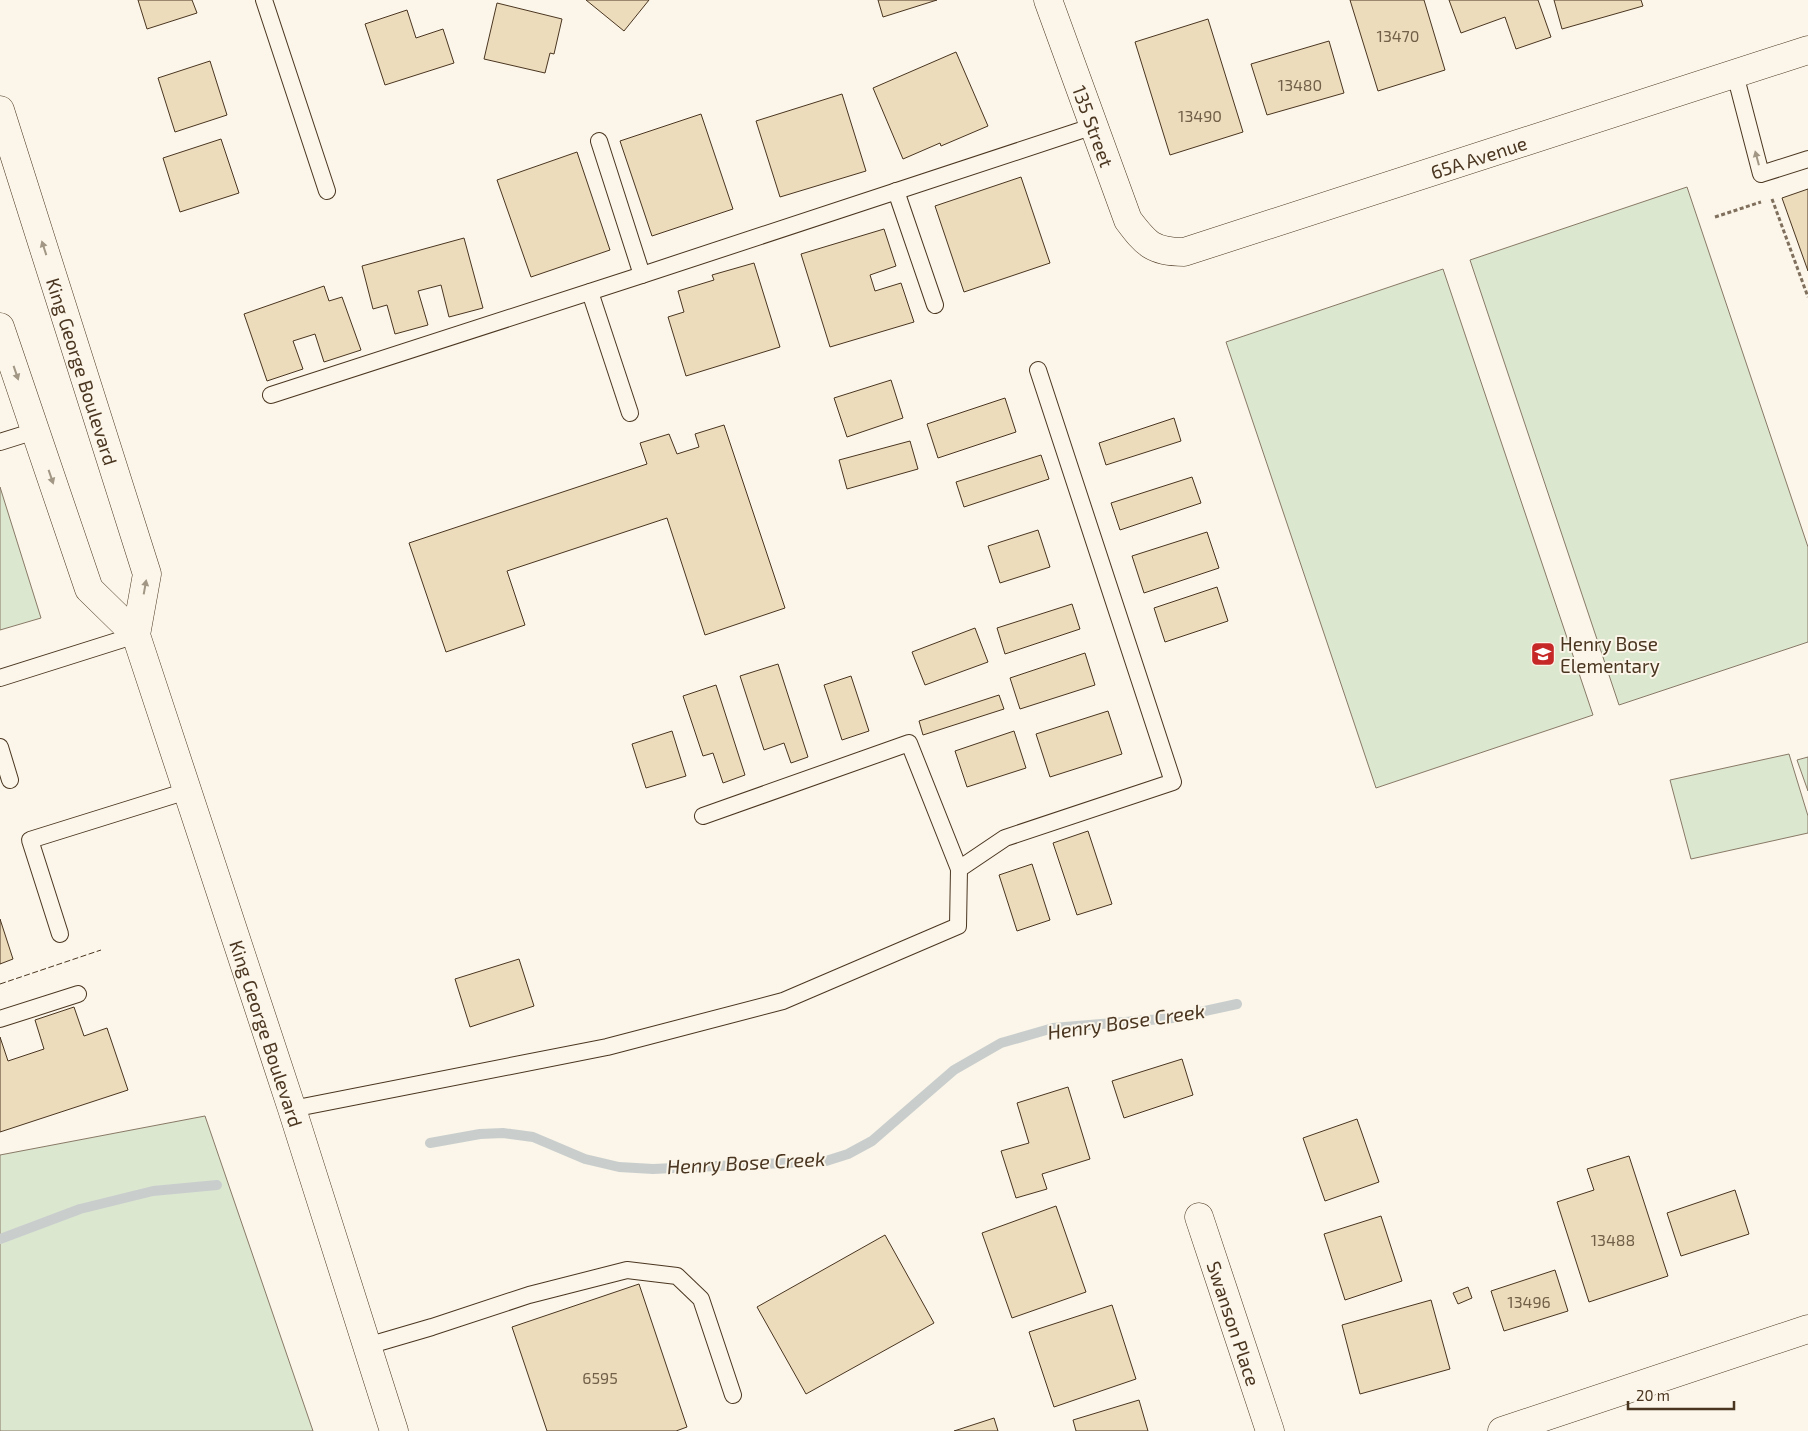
<svg xmlns="http://www.w3.org/2000/svg" width="1808" height="1431" font-family="'Exo 2',sans-serif">
<style>
.green{fill:#dce7d0;stroke:#887966}
.lines{fill:none;stroke-linecap:round;stroke-linejoin:round}
.stream{stroke:#c9cecd;stroke-width:10}
.building{fill:#ecdcbc;stroke:#4a3520}
.lane-casing{stroke:#4a3520;stroke-width:18}
.street-casing{stroke:#4a3520;stroke-width:29}
.primary-casing{stroke:#4a3520;stroke-width:29}
.path{stroke:#7f6f5c;stroke-width:3;stroke-dasharray:4 2.5;stroke-linecap:butt}
.lane{stroke:#fbf6e9;stroke-width:16}
.street{stroke:#fbf6e9;stroke-width:28}
.primary{stroke:#fbf6e9;stroke-width:28}
.fence{stroke:#4a3520;stroke-width:1;stroke-dasharray:6 2.5;stroke-linecap:butt}
.oneway{fill:#a29684}
.labels{text-anchor:middle;dominant-baseline:central;stroke-width:4;stroke-linejoin:round;paint-order:stroke}
.number-label{font-size:16px;fill:#725f47}
.street-label{font-size:19px;fill:#4a3520;stroke:#fbf6e9}
.poi-label{font-size:19px;fill:#4a3520;stroke:#fbf6e9;text-anchor:start}
.water-label{font-size:20px;font-style:italic;fill:#4a3520;stroke:#fbf6e9}
</style>
<rect width="100%" height="100%" fill="#fbf6e9"/>
<g class="green">
<polygon points="1687,187 1808,547 1808,642 1619,705 1470,260"/>
<polygon points="1443,269 1593,715 1376,788 1226,342"/>
<polygon points="0,487 41,618 0,630"/>
<polygon points="1789,754 1808,816 1808,833 1691,859 1670,780"/>
<polygon points="1808,757 1808,791 1797,760"/>
<polygon points="205,1116 313,1431 0,1431 0,1155"/>
</g>
<g class="lines">
<g class="stream">
<polyline points="430,1143 480,1134 503,1133 533,1137 585,1159 619,1167 653,1169 826,1161 848,1154 872,1141 954,1070 1001,1043 1053,1028 1173,1018 1237,1004"/>
<polyline points="0,1239 80,1209 153,1191 217,1185"/>
</g>
</g>
<g class="building">
<polygon points="138,0 192,0 197,13 147,29"/>
<polygon points="586,0 649,0 624,31"/>
<polygon points="878,0 937,0 883,17"/>
<polygon points="1350,0 1424,0 1445,70 1378,91"/>
<polygon points="1449,0 1538,0 1551,37 1516,49 1505,17 1461,33"/>
<polygon points="1554,0 1641,0 1643,6 1562,29"/>
<polygon points="497,3 562,19 554,54 550,53 545,73 484,59"/>
<polygon points="407,10 416,38 443,29 454,63 385,85 365,24"/>
<polygon points="1208,19 1243,132 1170,155 1135,42"/>
<polygon points="1329,41 1344,93 1267,115 1251,64"/>
<polygon points="956,52 988,126 941,146 940,143 903,159 873,88"/>
<polygon points="210,61 227,115 175,132 158,78"/>
<polygon points="842,94 866,171 780,197 756,121"/>
<polygon points="701,114 733,209 652,236 620,141"/>
<polygon points="221,139 239,193 180,212 163,158"/>
<polygon points="577,152 610,250 531,277 497,180"/>
<polygon points="1021,177 1050,263 964,292 935,206"/>
<polygon points="1808,189 1808,271 1782,198"/>
<polygon points="884,229 896,266 870,275 875,291 901,283 914,322 830,347 801,254"/>
<polygon points="464,238 483,308 449,317 441,285 418,291 428,325 395,334 387,305 373,309 362,266"/>
<polygon points="754,263 780,347 686,376 668,317 684,312 678,291 714,280 712,275"/>
<polygon points="324,286 329,301 342,297 361,350 324,362 315,334 293,341 303,369 267,381 244,314"/>
<polygon points="891,380 903,418 847,437 834,398"/>
<polygon points="1005,398 1016,432 938,458 927,424"/>
<polygon points="1174,418 1181,441 1106,465 1099,443"/>
<polygon points="724,425 785,608 705,635 667,518 507,571 525,625 446,652 409,543 647,464 640,443 669,434 677,454 699,447 695,434"/>
<polygon points="910,441 918,469 847,489 839,460"/>
<polygon points="1041,455 1049,479 964,507 956,482"/>
<polygon points="1192,477 1201,503 1120,530 1111,503"/>
<polygon points="1038,530 1050,567 1000,583 988,546"/>
<polygon points="1207,532 1219,568 1144,593 1132,556"/>
<polygon points="1217,587 1228,621 1165,642 1154,608"/>
<polygon points="1072,604 1080,629 1005,654 997,628"/>
<polygon points="975,628 988,662 925,685 912,652"/>
<polygon points="1085,653 1095,685 1020,709 1010,678"/>
<polygon points="778,664 808,757 791,763 784,743 764,750 740,676"/>
<polygon points="851,676 869,731 842,740 824,685"/>
<polygon points="716,685 745,775 723,783 713,753 703,756 683,696"/>
<polygon points="999,695 1004,709 923,735 919,721"/>
<polygon points="1108,711 1122,754 1050,777 1036,734"/>
<polygon points="672,731 686,776 646,788 632,744"/>
<polygon points="1014,731 1026,768 967,787 955,751"/>
<polygon points="1088,831 1112,904 1077,915 1053,843"/>
<polygon points="1032,864 1050,920 1017,931 999,875"/>
<polygon points="0,919 13,959 0,964"/>
<polygon points="519,959 534,1006 470,1027 455,979"/>
<polygon points="74,1007 84,1036 107,1028 128,1090 0,1132 0,1037 8,1061 44,1049 35,1020"/>
<polygon points="1182,1059 1193,1095 1124,1118 1112,1081"/>
<polygon points="1068,1087 1090,1159 1042,1174 1047,1189 1016,1198 1001,1151 1029,1143 1017,1103"/>
<polygon points="1357,1119 1379,1182 1325,1201 1303,1138"/>
<polygon points="1629,1156 1668,1276 1589,1302 1557,1202 1594,1190 1587,1169"/>
<polygon points="1735,1190 1749,1234 1681,1256 1667,1213"/>
<polygon points="1056,1206 1086,1292 1012,1318 982,1233"/>
<polygon points="1381,1216 1402,1281 1345,1300 1324,1234"/>
<polygon points="885,1235 934,1323 806,1394 757,1307"/>
<polygon points="1555,1270 1568,1311 1504,1331 1491,1291"/>
<polygon points="639,1284 687,1427 676,1431 547,1431 512,1327"/>
<polygon points="1468,1287 1472,1298 1458,1304 1453,1293"/>
<polygon points="1431,1300 1450,1369 1360,1394 1342,1325"/>
<polygon points="1112,1305 1136,1379 1054,1407 1029,1332"/>
<polygon points="1139,1400 1148,1431 1076,1431 1073,1420"/>
<polygon points="994,1418 998,1431 954,1431"/>
</g>
<g class="lines">
<defs>
<g id="lane">
<polyline points="264,0 327,191"/>
<polyline points="1735,74 1761,174 1808,159"/>
<polyline points="599,141 642,275"/>
<polyline points="896,191 935,305"/>
<polyline points="590,292 630,413"/>
<polyline points="271,395 642,275 1094,126"/>
<polyline points="0,442 35,431"/>
<polyline points="0,678 136,635"/>
<polyline points="0,747 10,780"/>
<polyline points="703,816 909,743 959,869"/>
<polyline points="60,934 30,840 187,791"/>
<polyline points="0,1019 78,994"/>
<polyline points="292,1109 607,1047 783,1001 958,926 959,869 1005,838 1173,782 1038,370"/>
<polyline points="367,1346 432,1327 529,1295 627,1270 677,1276 701,1299 733,1395"/>
</g>
<g id="street">
<path id="s1" d="M 1048,0 L 1128,220 C 1146,244 1153,252 1184,252 L 1808,50"/>
<path id="s2" d="M 1199,1217 L 1270,1431"/>
<polyline points="1502,1431 1808,1329"/>
</g>
<g id="primary">
<path id="s3" d="M 0,110 L 147,574 L 136,635 L 292,1109 L 394,1431"/>
<polyline points="0,327 89,589 136,635"/>
</g>
</defs>
<use href="#lane" class="lane-casing"/>
<use href="#street" class="street-casing"/>
<use href="#primary" class="primary-casing"/>
<g class="path">
<polyline points="1772,199 1808,297"/>
<polyline points="1715,217 1761,202"/>
</g>
<use href="#lane" class="lane"/>
<use href="#street" class="street"/>
<use href="#primary" class="primary"/>
<polyline class="fence" points="0,984 101,950"/>
</g>
<defs><path id="oneway-solid" d="M-6-.8H1V-3.2L6.5 0L1 3.2V.8H-6Z" transform="scale(1.25)"/></defs>
<g class="oneway">
<use href="#oneway-solid" transform="translate(1757 158) rotate(-105)"/>
<use href="#oneway-solid" transform="translate(44 248) rotate(-108)"/>
<use href="#oneway-solid" transform="translate(16 373) rotate(71)"/>
<use href="#oneway-solid" transform="translate(51 477) rotate(71)"/>
<use href="#oneway-solid" transform="translate(145 587) rotate(-80)"/>
</g>
<defs>
<symbol id="school-square" viewBox="-11 -11 22 22"><rect x="-9" y="-9" width="18" height="18" rx="4" fill="#c62828" stroke="#fbf6e9"/><path d="M0-5L7-2L0 1L-7-2ZM-4 1L0 2.5L4 1V4Q0 6-4 4Z" fill="#fff"/></symbol>
</defs>
<g fill-rule="evenodd">
<use href="#school-square" x="1529" y="640" width="28" height="28"/>
</g>
<g class="labels">
<g class="number-label">
<text x="1398" y="35">13470</text>
<text x="1300" y="84">13480</text>
<text x="1200" y="115">13490</text>
<text x="1613" y="1239">13488</text>
<text x="1529" y="1301">13496</text>
<text x="600" y="1377">6595</text>
</g>
<g class="street-label">
<text stroke="none"><textPath href="#s1" startOffset="134">135 Street</textPath></text>
<text stroke="none"><textPath href="#s1" startOffset="612">65A Avenue</textPath></text>
<text stroke="none"><textPath href="#s3" startOffset="274">King George Boulevard</textPath></text>
<text stroke="none"><textPath href="#s3" startOffset="968">King George Boulevard</textPath></text>
<text stroke="none"><textPath href="#s2" startOffset="112">Swanson Place</textPath></text>
</g>
<g class="poi-label">
<text x="1560" y="643">Henry Bose<tspan x="1560" dy="22">Elementary</tspan></text>
</g>
<g class="water-label">
<text transform="translate(1126 1021) rotate(-8)">Henry Bose Creek</text>
<text transform="translate(746 1162) rotate(-3)">Henry Bose Creek</text>
</g>
</g>
<path d="M1628 1401v8h106v-8" fill="none" stroke="#4a3520" stroke-width="2.5"/>
<text x="1636" y="1401" font-size="15" fill="#4a3520" stroke="#fbf6e9" stroke-width="4" paint-order="stroke">20 m</text>
</svg>
